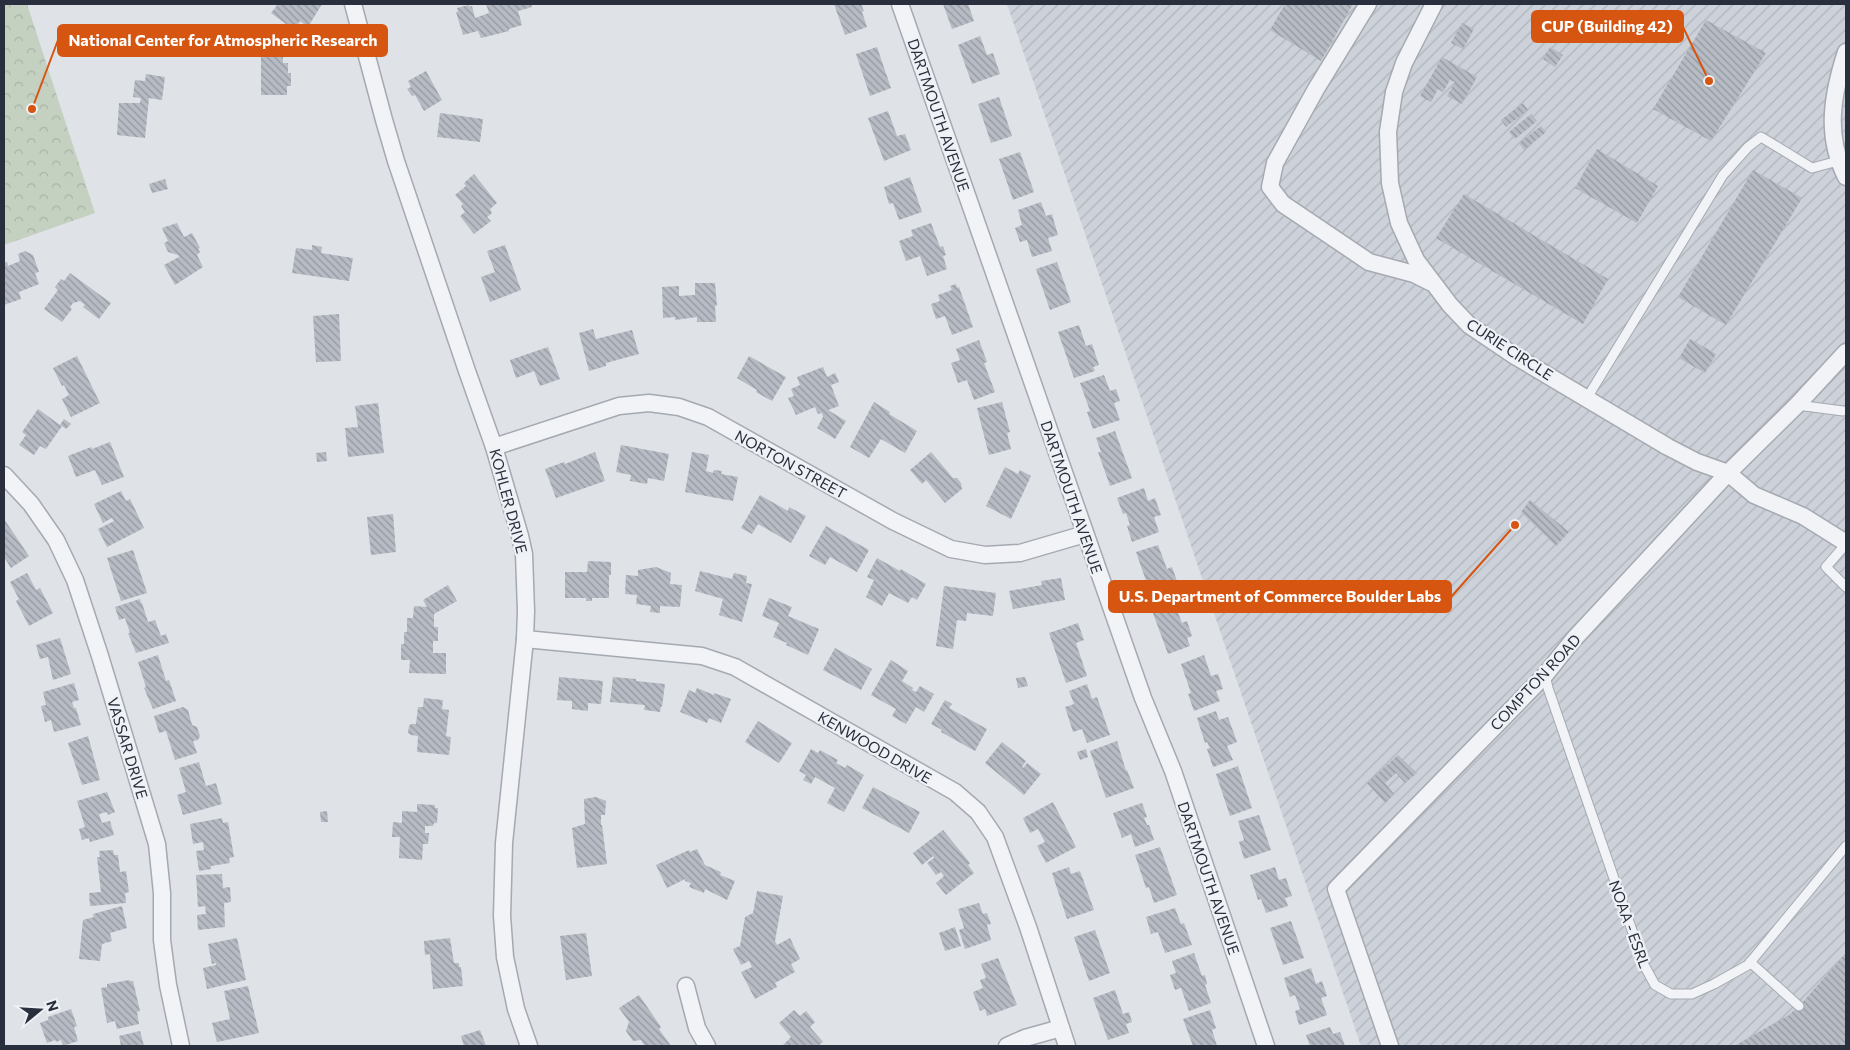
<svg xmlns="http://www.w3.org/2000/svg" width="1850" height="1050" font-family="Commissioner,sans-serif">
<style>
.industrial{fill:url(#industrial-furrows)}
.park{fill:url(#park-crowns)}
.building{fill:url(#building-back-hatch)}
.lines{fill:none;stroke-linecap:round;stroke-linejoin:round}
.lane-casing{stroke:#a5a9b1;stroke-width:11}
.street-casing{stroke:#a5a9b1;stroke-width:19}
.lane{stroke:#f1f3f6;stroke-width:9}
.street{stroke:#f1f3f6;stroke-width:16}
.labels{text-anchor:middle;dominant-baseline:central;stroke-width:4.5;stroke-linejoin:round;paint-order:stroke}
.street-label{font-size:15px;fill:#292f3d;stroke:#eef1f5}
.leader{fill:none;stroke:#d55511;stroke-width:2}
.callout-dot{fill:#d55511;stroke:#eef1f5;stroke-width:2}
.callout{fill:#d55511;stroke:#d55511;stroke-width:2}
.callout-label{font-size:16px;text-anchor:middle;font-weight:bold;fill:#fff}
</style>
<defs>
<pattern id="industrial-furrows" width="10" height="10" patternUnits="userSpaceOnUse" patternTransform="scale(1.25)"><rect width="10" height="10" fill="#cdd1d9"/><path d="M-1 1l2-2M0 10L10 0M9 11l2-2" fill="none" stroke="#b0b4bb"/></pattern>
<pattern id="park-crowns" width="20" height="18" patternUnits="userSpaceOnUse" patternTransform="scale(1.25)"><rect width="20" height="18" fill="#c4d1c0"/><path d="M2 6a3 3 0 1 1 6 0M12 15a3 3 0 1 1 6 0" fill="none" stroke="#a8b4a6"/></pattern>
<pattern id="building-back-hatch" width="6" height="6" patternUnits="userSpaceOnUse" patternTransform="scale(1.25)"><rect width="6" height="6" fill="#b6bbc4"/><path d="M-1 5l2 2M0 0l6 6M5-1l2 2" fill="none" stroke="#9498a0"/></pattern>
</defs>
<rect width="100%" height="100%" fill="#dfe2e7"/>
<polygon class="industrial" points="1007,4 1846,4 1846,1046 1361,1046"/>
<polygon class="park" points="4,4 27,4 95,213 4,245"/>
<g class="building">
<polygon points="278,4 322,4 308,27 300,21 294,30 271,13"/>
<polygon points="486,4 531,4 532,7 518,11 522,25 509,29 509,31 481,38 478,31 463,35 456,12 458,12 457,8 469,5 469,7 472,6 475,18 489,13"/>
<polygon points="834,4 861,4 864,11 862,12 867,27 845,35"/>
<polygon points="943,4 968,4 974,21 952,29"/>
<polygon points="1285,4 1353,4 1321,61 1270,30"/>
<polygon points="1706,20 1766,53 1711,141 1653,109"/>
<polygon points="1462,23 1474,29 1463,49 1451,43"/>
<polygon points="980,36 987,55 993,53 1000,74 972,84 958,45"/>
<polygon points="877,47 891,88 870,96 856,54"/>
<polygon points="1550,47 1563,55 1555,67 1543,59"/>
<polygon points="261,56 283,56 283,63 288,63 288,73 291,73 291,86 287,86 287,95 261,95"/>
<polygon points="1442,57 1477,77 1462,104 1447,96 1455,82 1450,80 1443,92 1438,89 1431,102 1420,96"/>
<polygon points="426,71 442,100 424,111 415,95 412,96 407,89 411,87 408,81"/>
<polygon points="146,74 165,77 162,100 149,98 145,138 117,135 119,103 140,103 141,98 133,97 135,80 145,81"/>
<polygon points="999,97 1012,136 991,143 978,104"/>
<polygon points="1523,103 1528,110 1506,127 1501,120"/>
<polygon points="888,111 897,136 905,134 911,150 884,161 868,118"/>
<polygon points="440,113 483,119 480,142 437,137"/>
<polygon points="1531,114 1537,121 1515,139 1509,132"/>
<polygon points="1541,126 1546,132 1524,150 1519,143"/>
<polygon points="1597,149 1658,186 1637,223 1575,188"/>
<polygon points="1020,152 1034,192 1013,200 999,159"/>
<polygon points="1753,170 1802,198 1726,325 1678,297"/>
<polygon points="474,174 497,203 490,209 492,213 487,217 491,221 474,234 460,216 465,212 461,206 463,204 455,195 466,186 464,183"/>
<polygon points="910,177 922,212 899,220 893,203 889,204 884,187"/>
<polygon points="165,179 168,189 152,193 149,184"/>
<polygon points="1464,194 1608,279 1583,324 1436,238"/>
<polygon points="1041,202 1046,216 1052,214 1058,235 1048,238 1052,251 1032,257 1027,240 1020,242 1015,228 1022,225 1018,210"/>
<polygon points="177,223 184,237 192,233 200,248 198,249 200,252 197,255 203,267 175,285 164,265 179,257 178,255 168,252 164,243 168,241 162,228"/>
<polygon points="931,223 940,247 943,246 946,255 943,256 947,269 927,276 920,256 906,261 899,241 913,236 911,230"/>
<polygon points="312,245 322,247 321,253 353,258 349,281 292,273 296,248 312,250"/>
<polygon points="505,245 521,290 490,302 481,277 495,272 487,251"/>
<polygon points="25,251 33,255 39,272 35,273 39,284 19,292 21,299 4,305 4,263 7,262 8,266 20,261 18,254"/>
<polygon points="1057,262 1071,302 1050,310 1036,269"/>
<polygon points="70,273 111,303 99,319 83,307 85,305 80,301 73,303 70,307 72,309 62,322 44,309 58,290 55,287 61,279 64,281"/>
<polygon points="695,283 715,283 717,305 715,306 716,322 697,322 697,317 675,320 675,317 663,318 662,287 679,286 679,296 695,295"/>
<polygon points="956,284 957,288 959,287 973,327 952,335 945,316 936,319 931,304 940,301 938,295 952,290 950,286"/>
<polygon points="339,314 341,361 316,362 313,316"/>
<polygon points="1079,325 1086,346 1092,344 1099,365 1093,367 1095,371 1074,378 1058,332"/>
<polygon points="593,329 596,339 632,330 639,354 606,363 606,366 589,371 579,333"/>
<polygon points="1690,339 1716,354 1705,373 1679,358"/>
<polygon points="979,340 987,362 984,363 995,392 974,400 967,380 958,383 951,363 960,360 956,349"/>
<polygon points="548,347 560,379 540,386 534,371 516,378 510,360"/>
<polygon points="77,356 100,403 71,417 62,399 69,395 64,385 62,386 53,368"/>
<polygon points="749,356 786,377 772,401 756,392 757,390 737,378"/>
<polygon points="823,367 827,377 835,373 839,382 831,385 839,406 828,410 846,421 835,439 817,428 823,417 822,413 818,414 815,407 796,415 788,398 794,396 791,389 800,385 797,377"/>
<polygon points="1104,375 1110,391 1116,389 1120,401 1114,403 1120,420 1093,429 1087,412 1090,411 1080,383"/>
<polygon points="874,402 890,412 889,414 917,431 905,453 881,439 869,458 850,447"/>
<polygon points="1002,402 1010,432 1007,433 1011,449 989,455 977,408"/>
<polygon points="378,403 384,453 348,457 345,428 358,427 355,406"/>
<polygon points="38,409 60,425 64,419 71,424 66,429 62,426 46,449 40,446 34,455 19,445 26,435 22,432"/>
<polygon points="1115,431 1132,478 1110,486 1098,452 1101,452 1096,438"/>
<polygon points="110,442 124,477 102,485 95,470 76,477 68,456 91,447 92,449"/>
<polygon points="621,445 669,454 664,481 648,478 647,484 630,481 631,475 616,472"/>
<polygon points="326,452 327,461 317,462 316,453"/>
<polygon points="595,452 605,481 556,498 545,469 564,462 565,464"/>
<polygon points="692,452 709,455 706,471 713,473 714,470 722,471 721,474 738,477 733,501 685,492"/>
<polygon points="931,452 953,478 957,478 961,483 962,489 945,503 926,480 922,484 910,470"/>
<polygon points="1005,467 1018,474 1020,470 1031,476 1011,519 986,506"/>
<polygon points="1144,488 1148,501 1155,498 1161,515 1154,517 1159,532 1132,542 1127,526 1130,525 1126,513 1123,514 1117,498"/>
<polygon points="121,491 126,501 130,499 144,528 107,547 98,529 114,521 112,518 103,523 94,504"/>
<polygon points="760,495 788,511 789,507 806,516 791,543 758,524 752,534 741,528"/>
<polygon points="1530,500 1569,532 1556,546 1521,512"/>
<polygon points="393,514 396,552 371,555 367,517"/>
<polygon points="4,519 29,556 11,568 4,557"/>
<polygon points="826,526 869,550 857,572 830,557 825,565 809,556"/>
<polygon points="1158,545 1167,569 1172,567 1177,581 1171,583 1174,591 1152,598 1136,552"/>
<polygon points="133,550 147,593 121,601 107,558"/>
<polygon points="877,558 900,571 901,569 926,584 917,600 912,597 908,603 889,593 882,606 866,597 874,580 867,577"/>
<polygon points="588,561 611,562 611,575 609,575 609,598 592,598 592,601 586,601 586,598 565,598 565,572 587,572"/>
<polygon points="656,567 671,573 670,584 682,585 680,607 660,606 660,613 650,612 651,606 636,604 637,595 625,594 626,575 638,576 638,570"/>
<polygon points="700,571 732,579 734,573 747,576 746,583 752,584 742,622 719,615 723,599 695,591"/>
<polygon points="27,573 36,590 40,588 53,613 29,626 16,601 19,599 10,582"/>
<polygon points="1061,578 1065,600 1013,609 1009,591 1042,585 1041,581"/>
<polygon points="448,585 457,601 434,614 434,627 438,627 438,641 433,641 433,653 446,653 446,674 409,673 410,660 401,660 401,644 404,644 404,632 407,632 407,618 413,618 414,606 427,607 423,600"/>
<polygon points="944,586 996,593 993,616 967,613 966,621 957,620 953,649 936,646"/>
<polygon points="769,598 792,607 788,616 819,629 808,655 786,645 787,643 773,637 779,623 762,616"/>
<polygon points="140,599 141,603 142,603 148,622 155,620 161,636 166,634 169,643 136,653 128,633 130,633 125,618 119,620 115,607"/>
<polygon points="1173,600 1182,623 1187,621 1192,636 1187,638 1190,646 1168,654 1151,608"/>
<polygon points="1078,623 1084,640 1076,643 1087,676 1066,683 1049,633"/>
<polygon points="60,638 71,674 53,680 48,657 40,659 36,645"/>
<polygon points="835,648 872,669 861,690 823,670"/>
<polygon points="158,655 166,681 169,680 176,701 153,709 144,688 146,687 138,662"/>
<polygon points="1204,655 1211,676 1218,674 1223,689 1216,691 1220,701 1194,711 1188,694 1191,693 1181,664"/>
<polygon points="891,660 908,671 902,681 913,688 912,690 916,692 920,686 934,694 924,712 916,707 906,724 892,716 896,709 871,695"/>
<polygon points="559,677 603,681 601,704 588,703 588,711 572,709 572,701 557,700"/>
<polygon points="613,677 636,679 636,681 665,684 662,707 661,706 660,712 644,710 645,705 610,702"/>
<polygon points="1025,677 1028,686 1018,688 1016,678"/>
<polygon points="74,683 79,700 72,702 74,708 76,708 81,725 54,732 51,720 45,722 41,706 46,705 43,692"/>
<polygon points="1087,684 1092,699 1097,697 1110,735 1087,743 1082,729 1073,732 1065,707 1074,704 1069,691"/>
<polygon points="697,688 714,695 714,693 731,699 721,723 709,718 707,723 680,712 689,690 695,693"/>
<polygon points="424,698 443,700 442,709 449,710 446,736 451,737 449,755 417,752 418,736 411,735 408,733 409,726 411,724 416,724 418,707 423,707"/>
<polygon points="945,700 952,704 949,708 987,729 975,751 941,732 942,730 931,724"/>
<polygon points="183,707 188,710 192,725 197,727 200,736 198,740 193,741 197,753 175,760 166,731 159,733 154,716"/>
<polygon points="1216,711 1219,720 1228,717 1237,742 1227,746 1233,760 1213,767 1207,749 1210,748 1207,742 1205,743 1197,718"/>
<polygon points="758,721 792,743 779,763 745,742"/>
<polygon points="88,736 100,780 82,785 68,743"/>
<polygon points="1117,741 1126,771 1127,770 1134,788 1106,798 1090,751"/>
<polygon points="1002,742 1026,761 1022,767 1023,768 1027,763 1041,774 1024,795 985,763"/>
<polygon points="811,749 818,753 820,750 838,760 836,763 845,768 847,765 864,775 844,812 827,803 835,788 815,777 811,784 803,780 806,775 799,771"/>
<polygon points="1086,749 1088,757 1080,760 1077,752"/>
<polygon points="1398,755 1417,773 1405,783 1396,773 1385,783 1394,794 1385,803 1367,783"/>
<polygon points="199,762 206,786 216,783 222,804 183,815 177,795 186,792 179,768"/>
<polygon points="1238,766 1252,808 1230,816 1216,774"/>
<polygon points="873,787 920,812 909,833 862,808"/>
<polygon points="107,792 115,812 108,815 107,812 99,814 102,823 110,821 114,835 90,842 89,838 82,840 79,829 85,827 77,801"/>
<polygon points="596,797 606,801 605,815 601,815 601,825 602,825 607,864 577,868 572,828 585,824 584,799"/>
<polygon points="1053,802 1076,847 1046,863 1037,846 1045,842 1038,829 1030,833 1023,818"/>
<polygon points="1142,803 1147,817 1144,818 1147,825 1149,825 1154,840 1135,847 1131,834 1122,838 1113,813"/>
<polygon points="417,804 435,805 435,808 438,808 437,823 434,823 433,826 425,826 425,833 429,833 428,844 423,844 422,860 399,858 400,837 392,837 393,822 402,823 402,811 417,812"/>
<polygon points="327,811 328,822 321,822 320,812"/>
<polygon points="1259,815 1271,850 1244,859 1239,842 1244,840 1238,821"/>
<polygon points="222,818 223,823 228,822 234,857 229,858 230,863 211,866 211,869 199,871 196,851 204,850 203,842 193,844 190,824"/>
<polygon points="943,830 970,863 968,865 974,873 946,895 936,883 944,876 941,872 936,875 927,863 934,858 933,856 922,865 913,853"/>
<polygon points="1160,847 1177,895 1154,903 1149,887 1146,888 1135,855"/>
<polygon points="697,849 705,865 721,872 720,875 735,881 727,900 705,889 704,893 689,887 691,883 685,881 685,879 667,888 656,865 689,850 690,852"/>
<polygon points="113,850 114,855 118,855 120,872 126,871 129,892 125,893 126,903 90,906 89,893 101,892 97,857 100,857 99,851"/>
<polygon points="1069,867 1071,874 1080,871 1094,910 1067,919 1052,873"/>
<polygon points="1275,867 1279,880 1286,878 1292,896 1285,898 1288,906 1266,913 1261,899 1258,900 1250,875"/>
<polygon points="222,874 223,888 230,887 231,902 224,903 225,927 198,930 197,915 206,914 205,906 198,907 196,875"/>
<polygon points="757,891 783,896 775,941 777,945 790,938 800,959 791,964 795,972 775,983 777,987 755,999 741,972 752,967 749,961 741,965 733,949 740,946 745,917 753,913"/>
<polygon points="979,903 983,914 987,913 991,924 987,925 991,940 965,949 959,930 964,928 958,909"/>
<polygon points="122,906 127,928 110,933 112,941 102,944 100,961 79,959 83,920 94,917 93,914"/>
<polygon points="1175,908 1181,924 1184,923 1192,945 1165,953 1158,932 1151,934 1146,917"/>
<polygon points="1291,921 1304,958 1283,965 1270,928"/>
<polygon points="955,927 961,946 945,951 939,933"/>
<polygon points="1095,930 1110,973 1089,981 1074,937"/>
<polygon points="586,933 592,976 566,980 560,936"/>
<polygon points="237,938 246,980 207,989 203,968 216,965 216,963 212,964 208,944"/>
<polygon points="450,938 454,963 459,963 459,967 461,967 463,986 433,989 430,954 425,955 424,941"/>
<polygon points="1194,953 1202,976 1205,975 1207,984 1205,985 1211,1003 1189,1011 1181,988 1175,990 1170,975 1176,973 1172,961"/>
<polygon points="1846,953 1846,1046 1734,1046 1789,1015 1801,1004"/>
<polygon points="998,958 1017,1005 987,1016 985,1009 980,1011 973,992 983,988 980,980 986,978 981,964"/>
<polygon points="1311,968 1316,984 1322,981 1327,996 1321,998 1327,1015 1299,1025 1295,1011 1300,1009 1295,995 1290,997 1284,978"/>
<polygon points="129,980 130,981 133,981 140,1011 137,1012 139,1024 117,1029 115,1021 107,1023 101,988 107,987 107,984"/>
<polygon points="248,986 259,1033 217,1042 212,1023 230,1019 224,991"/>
<polygon points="1115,990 1123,1014 1129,1012 1132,1022 1126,1024 1129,1033 1108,1040 1093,998"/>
<polygon points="639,995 661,1027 659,1029 671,1046 645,1046 641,1040 633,1041 626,1031 629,1022 619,1008"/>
<polygon points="71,1009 77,1026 74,1027 78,1041 63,1046 61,1040 56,1042 55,1040 47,1043 40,1023 48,1020 48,1017"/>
<polygon points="794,1010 800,1016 806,1011 815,1022 810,1027 823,1042 818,1046 782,1046 791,1037 779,1023"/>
<polygon points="1210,1010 1216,1028 1212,1030 1217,1046 1193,1046 1183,1019"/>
<polygon points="1330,1027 1333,1034 1340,1032 1345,1046 1310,1046 1306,1035"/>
<polygon points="480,1030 486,1046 464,1046 461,1036"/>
<polygon points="140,1031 144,1046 121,1046 119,1036"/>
</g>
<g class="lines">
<defs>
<g id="lane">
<polyline points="1587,398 1723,175 1748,147 1761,137 1812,168 1838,161"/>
<polyline points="1797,405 1843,411"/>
<polyline points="1846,544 1826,567 1846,587"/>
<polyline points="1545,675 1548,688 1644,965 1655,985 1671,994 1692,994 1714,984 1748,965 1846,846"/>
<polyline points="1750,962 1799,1006"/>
</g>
<g id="street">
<polyline points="353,4 384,120 396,161 467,371 494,447 520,536 524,554 526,611 525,639 504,843 502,916 505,957 516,1009 529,1046"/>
<polyline points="900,4 1143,698 1173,771 1266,1046"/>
<polyline points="1368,4 1316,89 1275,163 1270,187 1283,204 1369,262 1414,274 1430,282"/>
<polyline points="1434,4 1404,63 1394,92 1388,132 1390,183 1399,223 1416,260 1450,305 1469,325 1515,356 1668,447 1697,462 1728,473 1754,495 1803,516 1846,543"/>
<path d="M 1846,52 C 1832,95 1825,136 1846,177"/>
<polyline points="494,447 619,406 649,403 679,407 708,417 893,521 951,549 985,555 1020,553 1085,534"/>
<polyline points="4,475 31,504 56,540 75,580 100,656 157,844 162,893 162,940 168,985 181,1046"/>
<polyline points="525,639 702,656 735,667 955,792 978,812 995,837 1028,927 1067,1046"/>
<polyline points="686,986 697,1028 707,1046"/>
<polyline points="1007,1046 1025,1038 1061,1028"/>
<polyline points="1390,1046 1336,889 1545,675 1574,639 1728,473 1797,405 1846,352"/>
</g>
</defs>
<use href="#lane" class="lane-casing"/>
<use href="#street" class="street-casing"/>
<use href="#lane" class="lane"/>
<use href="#street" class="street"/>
</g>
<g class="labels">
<g class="street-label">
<text transform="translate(939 115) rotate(71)">DARTMOUTH AVENUE</text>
<text transform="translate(1510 349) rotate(33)">CURIE CIRCLE</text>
<text transform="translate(791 464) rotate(29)">NORTON STREET</text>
<text transform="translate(1072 497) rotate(71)">DARTMOUTH AVENUE</text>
<text transform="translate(509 501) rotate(75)">KOHLER DRIVE</text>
<text transform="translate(1535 682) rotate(-47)">COMPTON ROAD</text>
<text transform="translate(875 747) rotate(30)">KENWOOD DRIVE</text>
<text transform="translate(128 748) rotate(73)">VASSAR DRIVE</text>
<text transform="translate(1209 878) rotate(71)">DARTMOUTH AVENUE</text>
<text transform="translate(1630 924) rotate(70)">NOAA - ESRL</text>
</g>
</g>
<path class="leader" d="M1709 81L1683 27M32 109L58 40M1515 525L1451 597"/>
<g class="callout-dot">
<circle cx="1709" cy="81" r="5"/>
<circle cx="32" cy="109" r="5"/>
<circle cx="1515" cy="525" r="5"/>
</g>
<g class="callout">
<rect x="1532" y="11" width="151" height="31" rx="5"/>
<rect x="58" y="25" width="329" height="31" rx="5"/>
<rect x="1109" y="581" width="342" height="31" rx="5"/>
</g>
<g class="callout-label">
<text x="1607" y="32">CUP (Building 42)</text>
<text x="223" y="46">National Center for Atmospheric Research</text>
<text x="1280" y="602">U.S. Department of Commerce Boulder Labs</text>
</g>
<rect width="1850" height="1050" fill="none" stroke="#292f3d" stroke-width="10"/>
<g transform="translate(40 1010) rotate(72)" stroke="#eef1f5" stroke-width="4" paint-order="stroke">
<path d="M0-4L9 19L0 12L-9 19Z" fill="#292f3d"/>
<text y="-8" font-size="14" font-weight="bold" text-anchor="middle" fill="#292f3d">N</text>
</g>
</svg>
